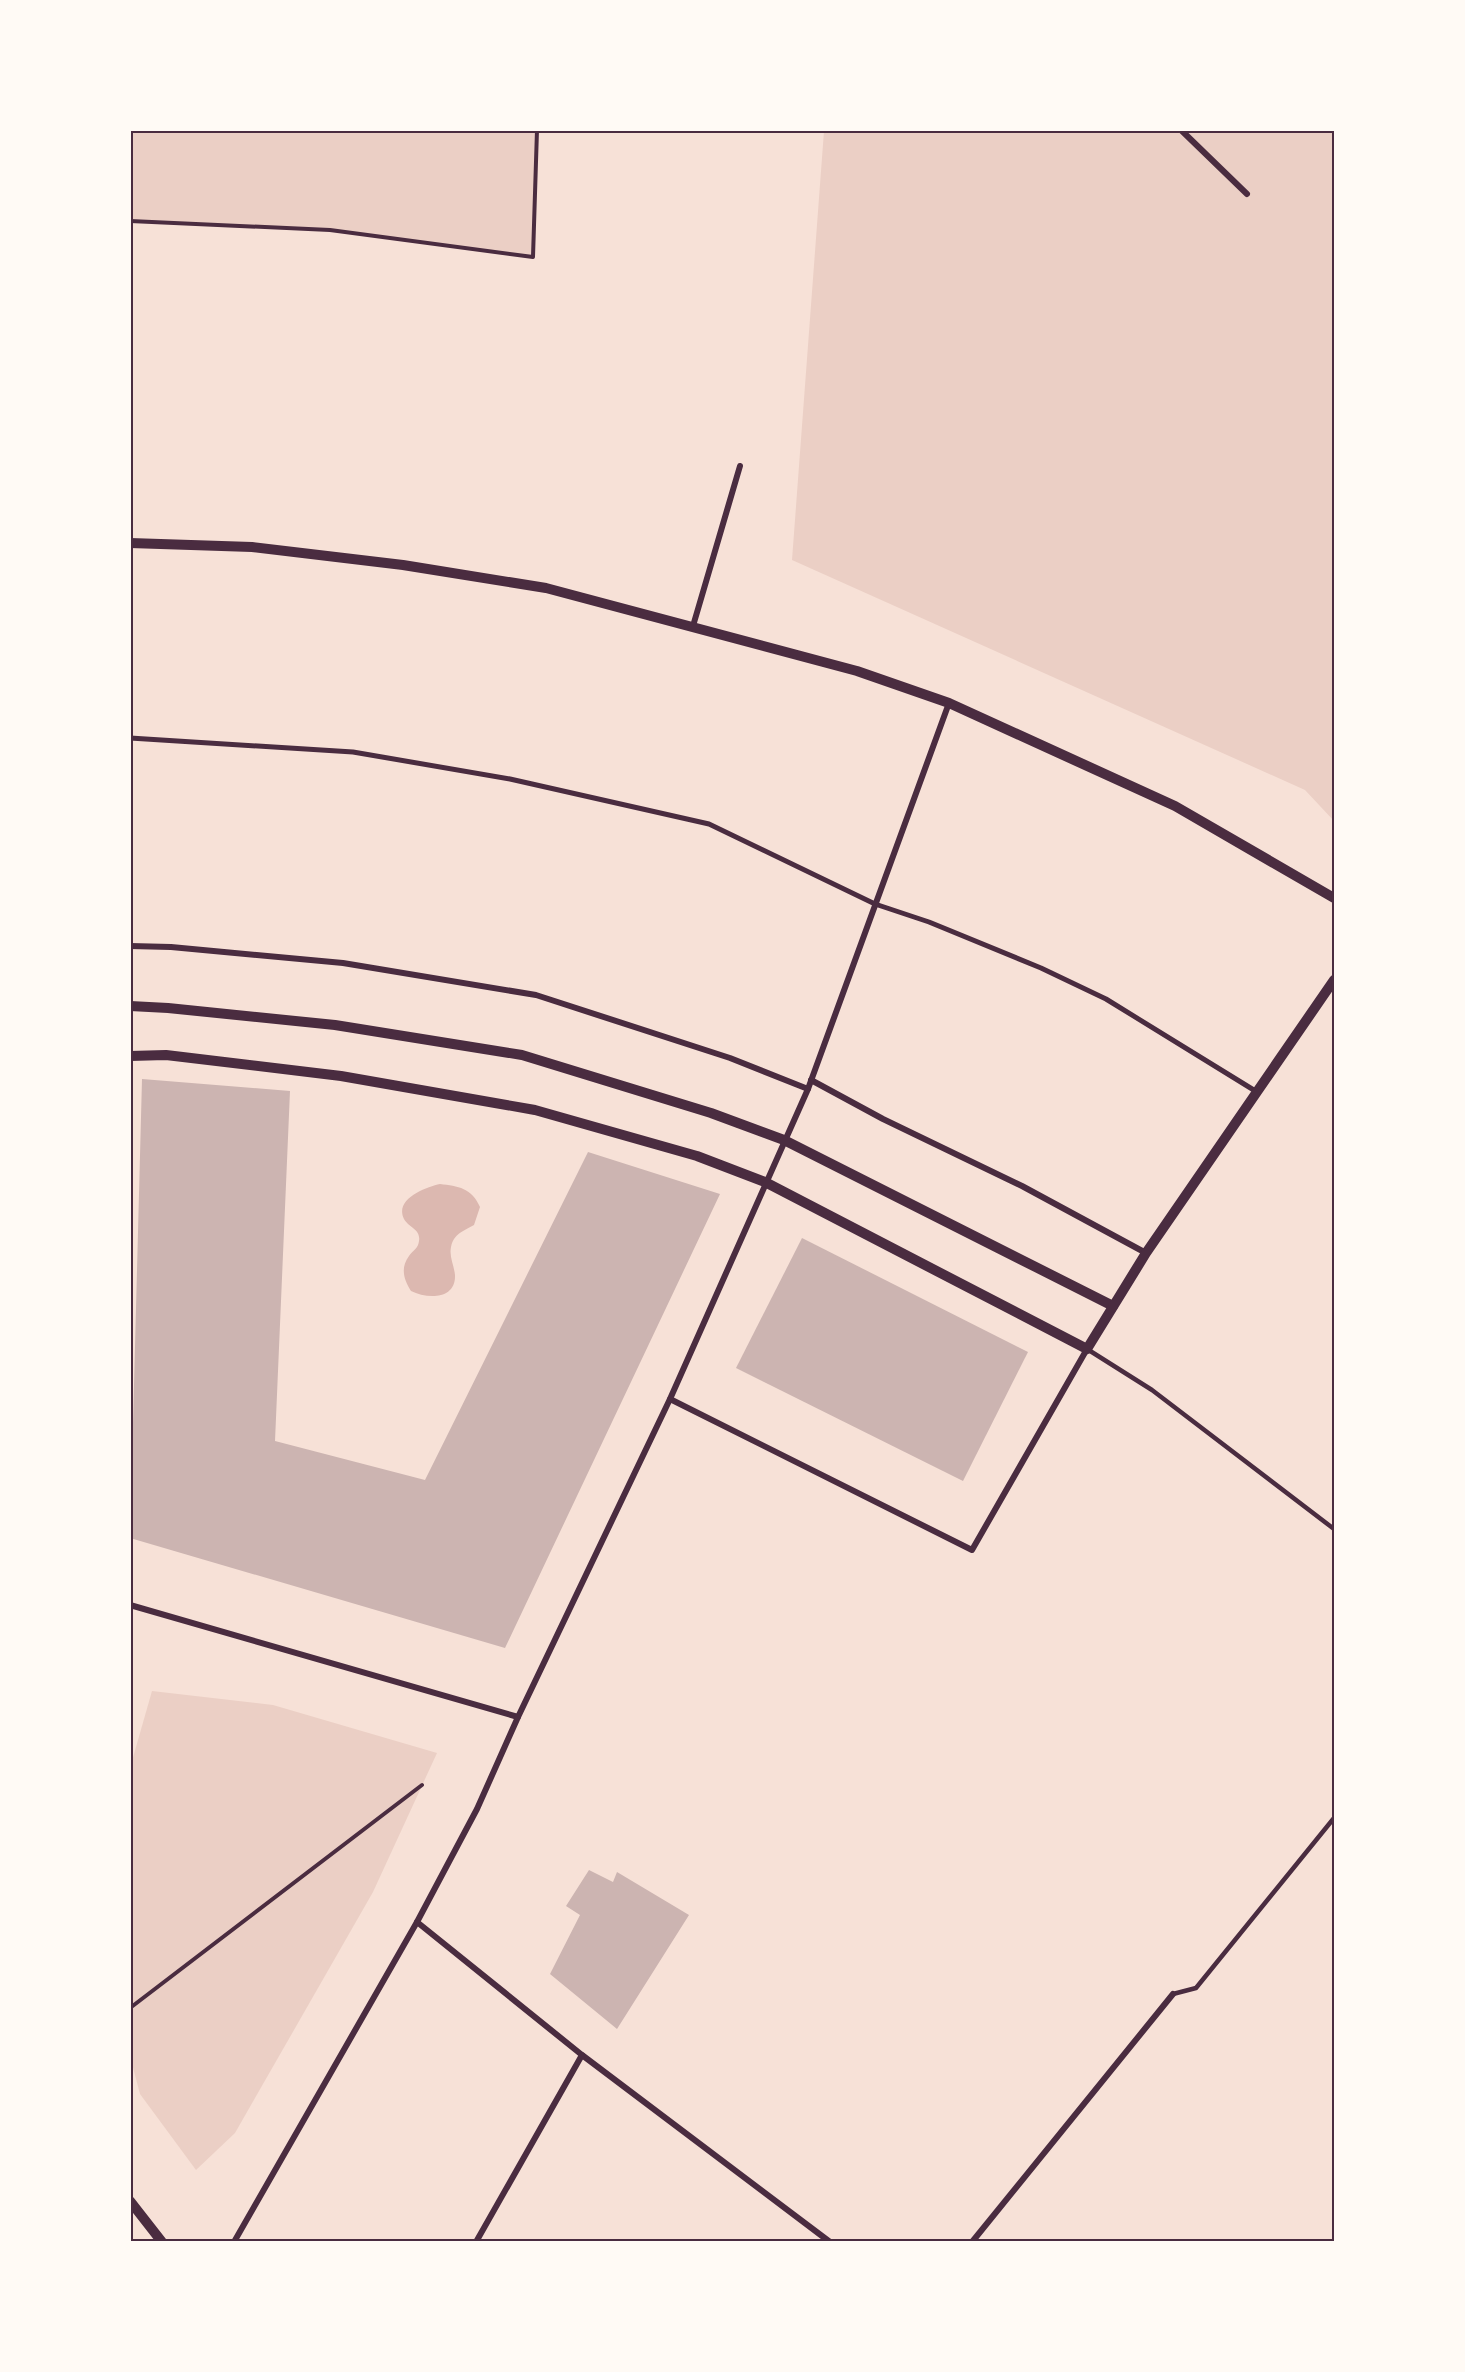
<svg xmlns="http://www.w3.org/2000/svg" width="1465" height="2372" font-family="'Asap Condensed',sans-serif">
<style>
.green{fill:#ebcfc5}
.water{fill:#dcb8b0}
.building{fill:#ccb4b1}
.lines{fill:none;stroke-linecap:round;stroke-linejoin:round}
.path{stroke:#4a2c40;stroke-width:4}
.service{stroke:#4a2c40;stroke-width:4.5}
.pedestrian{stroke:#4a2c40;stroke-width:5}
.minor{stroke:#4a2c40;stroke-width:6}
.tertiary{stroke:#4a2c40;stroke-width:10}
.neatline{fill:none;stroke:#4a2c40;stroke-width:2}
</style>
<rect width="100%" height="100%" fill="#f7e1d7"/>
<g class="green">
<polygon points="131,131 537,131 533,257 330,230 131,221"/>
<polygon points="824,131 1334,131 1334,821 1305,790 792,560"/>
<polygon points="152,1691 273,1705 437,1753 373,1892 235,2133 196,2170 140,2094 130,2056 130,1768"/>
</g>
<path class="water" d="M 440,1184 C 458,1186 472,1188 480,1207 L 474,1225 C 464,1231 454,1233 451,1247 C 449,1257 454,1265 455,1275 C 456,1300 427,1299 411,1291 C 404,1280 400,1268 409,1256 C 413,1250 418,1249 419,1241 C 421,1229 409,1228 404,1219 C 394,1199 426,1187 440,1184 Z"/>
<g class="building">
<polygon points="142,1079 290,1091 275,1441 425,1480 588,1152 720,1194 505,1648 130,1538"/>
<polygon points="802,1238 1028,1352 963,1481 736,1368"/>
<polygon points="589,1870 613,1882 617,1872 689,1915 617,2029 550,1974 580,1915 566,1906"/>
</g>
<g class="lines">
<g class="path">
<polyline points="130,221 330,230 533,257 537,130"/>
<polyline points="130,2008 422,1785"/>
</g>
<g class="service">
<polyline points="1087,1349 1152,1390 1334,1529"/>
<polyline points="1173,1994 1196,1988 1334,1818"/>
</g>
<polyline class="pedestrian" points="130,738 353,752 510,779 709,824 875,904 929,922 1041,968 1106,999 1257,1092"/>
<g class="minor">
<polyline points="1181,130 1247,194"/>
<polyline points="693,626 740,466"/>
<polyline points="130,946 171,947 343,963 536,995 730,1058 808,1089"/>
<polyline points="811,1080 883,1119 1022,1186 1146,1253"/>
<polyline points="670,1399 972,1550 1087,1349"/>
<polyline points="130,1605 518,1717"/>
<polyline points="417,1922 582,2055 830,2242"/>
<polyline points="234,2242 417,1922 477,1809 518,1717 670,1399 808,1089 949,703"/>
<polyline points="476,2242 582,2055"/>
<polyline points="972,2242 1173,1994"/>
</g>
<g class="tertiary">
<polyline points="130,543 252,547 403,565 546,588 857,671 949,703 1175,806 1334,898"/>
<polyline points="130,1006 168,1008 335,1025 522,1055 711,1113 784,1140 1113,1306"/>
<polyline points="130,1056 166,1055 341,1076 535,1110 697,1156 765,1182 1087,1349 1146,1253 1334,980"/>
<polyline points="130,2201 162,2242"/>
</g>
</g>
<rect width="1465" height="2372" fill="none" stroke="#fffaf5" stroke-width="264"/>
<rect x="132" y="132" width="1201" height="2108" class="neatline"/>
</svg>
